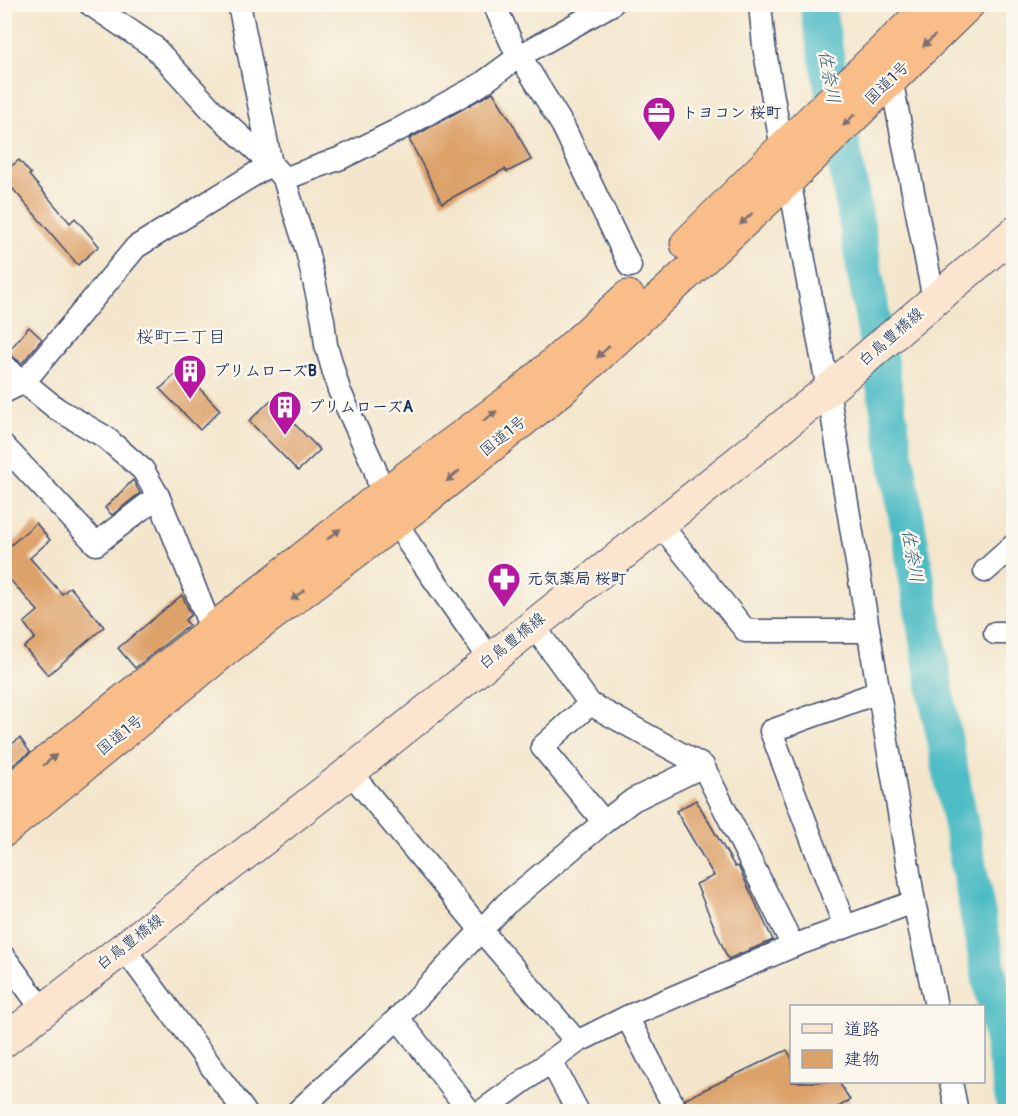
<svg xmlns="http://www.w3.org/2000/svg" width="1018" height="1116" font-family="Pangolin,'Klee One',sans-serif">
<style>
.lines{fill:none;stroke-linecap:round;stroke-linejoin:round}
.river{stroke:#4ebcc5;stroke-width:36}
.building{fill:#dda26a}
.minor-casing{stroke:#3b4a6e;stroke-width:25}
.secondary-casing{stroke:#3b4a6e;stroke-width:34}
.trunk-casing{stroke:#3b4a6e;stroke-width:35}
.minor{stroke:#fff;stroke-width:22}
.secondary{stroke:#fce5cf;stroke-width:32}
.trunk{stroke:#f8bd88;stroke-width:33}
.oneway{fill:#7e6f71}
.labels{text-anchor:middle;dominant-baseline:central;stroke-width:5;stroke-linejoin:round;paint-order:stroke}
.street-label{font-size:16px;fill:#1b2f5e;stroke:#fbf7ec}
.poi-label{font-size:16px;font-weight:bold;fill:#1b2f5e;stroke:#fbf7ec;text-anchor:start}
.water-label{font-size:18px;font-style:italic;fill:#2a597d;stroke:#fbf7ec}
.neighbourhood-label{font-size:18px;fill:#1b2f5e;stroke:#fbf7ec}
</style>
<rect width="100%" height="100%" fill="#fbf7ec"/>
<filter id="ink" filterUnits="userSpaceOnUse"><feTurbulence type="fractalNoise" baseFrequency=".0167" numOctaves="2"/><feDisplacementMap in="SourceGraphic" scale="12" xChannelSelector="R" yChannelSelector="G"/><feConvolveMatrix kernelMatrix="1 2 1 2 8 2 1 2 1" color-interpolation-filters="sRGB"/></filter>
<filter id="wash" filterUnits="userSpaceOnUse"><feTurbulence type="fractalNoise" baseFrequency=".008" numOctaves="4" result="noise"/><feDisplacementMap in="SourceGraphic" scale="24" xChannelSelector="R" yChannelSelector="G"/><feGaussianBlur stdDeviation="1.35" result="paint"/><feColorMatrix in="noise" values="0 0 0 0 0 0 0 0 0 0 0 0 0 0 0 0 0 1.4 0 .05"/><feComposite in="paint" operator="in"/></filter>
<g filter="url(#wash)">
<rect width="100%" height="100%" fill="#f3e6cc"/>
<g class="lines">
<polyline class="river" points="817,4 857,226 939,710 1014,1105"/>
</g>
<g id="blocks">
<g class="building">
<polygon points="493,92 514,126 531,160 507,172 505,169 442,203 409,139"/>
<polygon points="19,160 31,174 29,175 70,223 75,218 99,246 78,265 13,189 4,197 4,172"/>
<polygon points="29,327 42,339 22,363 7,353"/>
<polygon points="181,369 220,410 200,430 160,389"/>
<polygon points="271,400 320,450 298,471 249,421"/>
<polygon points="133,480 140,493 112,515 105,508"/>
<polygon points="36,523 50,540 30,558 62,594 70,587 104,627 48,675 24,647 35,638 24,623 38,611 4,573 4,551"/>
<polygon points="182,595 191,615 185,620 189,625 135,668 118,648"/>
<polygon points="20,738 30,752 4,772 4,750"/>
<polygon points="696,800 735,867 738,866 773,940 728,959 696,884 714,876 676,811"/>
<polygon points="787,1050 792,1059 792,1082 839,1082 850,1100 830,1112 690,1112 685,1099"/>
</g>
</g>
</g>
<g filter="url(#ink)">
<use href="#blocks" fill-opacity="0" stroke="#3b4a6e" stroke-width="1.5"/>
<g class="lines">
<defs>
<g id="minor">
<polyline points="239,4 271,164 284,179 307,251 323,320 326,345 339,390 375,469 382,496 410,545 490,659"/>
<polyline points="494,4 518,57 526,66 563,126 630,266"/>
<polyline points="760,4 764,46 782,149"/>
<polyline points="891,78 934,300"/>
<polyline points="284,179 341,158 398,130 480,85 518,57 612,4"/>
<polyline points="789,179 828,390 914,902 936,1006"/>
<polyline points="4,366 57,409 105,437 143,470 158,496 212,631"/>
<polyline points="4,392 24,382 136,247 271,164 212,110 154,47 90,4"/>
<polyline points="4,446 96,544 158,496"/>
<polyline points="660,524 746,631 868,631"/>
<polyline points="985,571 1014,545"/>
<polyline points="533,625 590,704 703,766 793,946"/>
<polyline points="995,633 1014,633"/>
<polyline points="590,704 542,747 604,822"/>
<polyline points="350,772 481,930 577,1042"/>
<polyline points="845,927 771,731 879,692"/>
<polyline points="123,947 245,1112"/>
<polyline points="4,957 43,1010"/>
<polyline points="627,1017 677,1112"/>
<polyline points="398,1018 470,1112"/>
<polyline points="551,1061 578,1112"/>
<polyline points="951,1082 957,1112"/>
<polyline points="297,1112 398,1018 506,904 604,822 633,800 703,766"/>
<polyline points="481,1112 577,1042 627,1017 793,946 914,902"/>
</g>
<polyline id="secondary" points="4,1041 350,772 828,390 1014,233"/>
<g id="trunk">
<polyline points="687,244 782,149 932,4"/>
<polyline points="4,796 382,496 525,390 628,297"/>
<polyline points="4,830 226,649 421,502 563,388 789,179 968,4"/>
</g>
</defs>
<use href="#minor" class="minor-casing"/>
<use href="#secondary" class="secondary-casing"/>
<use href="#trunk" class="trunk-casing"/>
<use href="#minor" class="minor"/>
<use href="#secondary" class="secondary"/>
<use href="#trunk" class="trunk"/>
</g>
<defs><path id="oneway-solid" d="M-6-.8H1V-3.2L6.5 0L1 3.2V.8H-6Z" transform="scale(1.5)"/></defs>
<g class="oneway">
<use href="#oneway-solid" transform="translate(929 41) rotate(136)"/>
<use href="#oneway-solid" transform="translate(849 120) rotate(135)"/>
<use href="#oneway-solid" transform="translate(746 219) rotate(137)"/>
<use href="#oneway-solid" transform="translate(603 352) rotate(137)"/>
<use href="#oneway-solid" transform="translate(490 416) rotate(-36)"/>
<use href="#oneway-solid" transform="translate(453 476) rotate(141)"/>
<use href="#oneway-solid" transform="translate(334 534) rotate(-38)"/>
<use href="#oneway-solid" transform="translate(298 595) rotate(143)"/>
<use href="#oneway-solid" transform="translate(50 760) rotate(-39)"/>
</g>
</g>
<defs>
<symbol id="office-pin" viewBox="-11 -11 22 30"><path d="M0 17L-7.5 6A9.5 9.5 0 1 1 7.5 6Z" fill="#b5179e" stroke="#fbf7ec"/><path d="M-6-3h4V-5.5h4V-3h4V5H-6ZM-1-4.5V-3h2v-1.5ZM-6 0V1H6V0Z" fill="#fff"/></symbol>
<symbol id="building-pin" viewBox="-11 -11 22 30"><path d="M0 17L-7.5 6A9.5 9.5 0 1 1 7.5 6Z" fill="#b5179e" stroke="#fbf7ec"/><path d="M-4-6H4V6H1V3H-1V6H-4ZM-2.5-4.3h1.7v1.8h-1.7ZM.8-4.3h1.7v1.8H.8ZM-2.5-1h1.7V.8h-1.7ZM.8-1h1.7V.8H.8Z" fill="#fff"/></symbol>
<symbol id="pharmacy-pin" viewBox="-11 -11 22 30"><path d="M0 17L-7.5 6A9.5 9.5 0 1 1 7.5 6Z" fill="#b5179e" stroke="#fbf7ec"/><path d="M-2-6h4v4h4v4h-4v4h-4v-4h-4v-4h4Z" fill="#fff"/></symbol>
</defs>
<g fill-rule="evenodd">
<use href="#office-pin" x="640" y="94" width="38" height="52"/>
<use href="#building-pin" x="171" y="352" width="38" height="52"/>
<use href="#building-pin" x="266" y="388" width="38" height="52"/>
<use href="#pharmacy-pin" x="485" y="560" width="38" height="52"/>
</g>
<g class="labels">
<g class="street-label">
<text transform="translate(887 83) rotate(-44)">国道1号</text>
<text transform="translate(891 337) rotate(-41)">白鳥豊橋線</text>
<text transform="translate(503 436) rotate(-39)">国道1号</text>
<text transform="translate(512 641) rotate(-39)">白鳥豊橋線</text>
<text transform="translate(120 735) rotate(-39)">国道1号</text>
<text transform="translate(130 942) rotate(-38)">白鳥豊橋線</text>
</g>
<g class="poi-label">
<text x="682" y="113">トヨコン 桜町</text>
<text x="213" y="371">プリムローズB</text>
<text x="308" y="407">プリムローズA</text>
<text x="527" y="579">元気薬局 桜町</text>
</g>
<g class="water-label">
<text transform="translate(829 77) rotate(80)">佐奈川</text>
<text transform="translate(912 556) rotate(80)">佐奈川</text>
</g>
<g class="neighbourhood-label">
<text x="181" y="337">桜町二丁目</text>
</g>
</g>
<rect width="1018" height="1116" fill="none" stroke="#fbf7ec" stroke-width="24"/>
<rect x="790" y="1005" width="195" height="78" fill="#fbf7ec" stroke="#a1a7b3" stroke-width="1.5"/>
<rect x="802" y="1024" width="30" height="9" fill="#fce5cf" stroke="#a1a7b3" stroke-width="1.5"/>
<text x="844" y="1035" font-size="18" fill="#1b2f5e">道路</text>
<rect x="802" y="1050" width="30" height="18" fill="#dda26a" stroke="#a1a7b3" stroke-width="1.5"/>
<text x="844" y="1065" font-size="18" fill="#1b2f5e">建物</text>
</svg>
